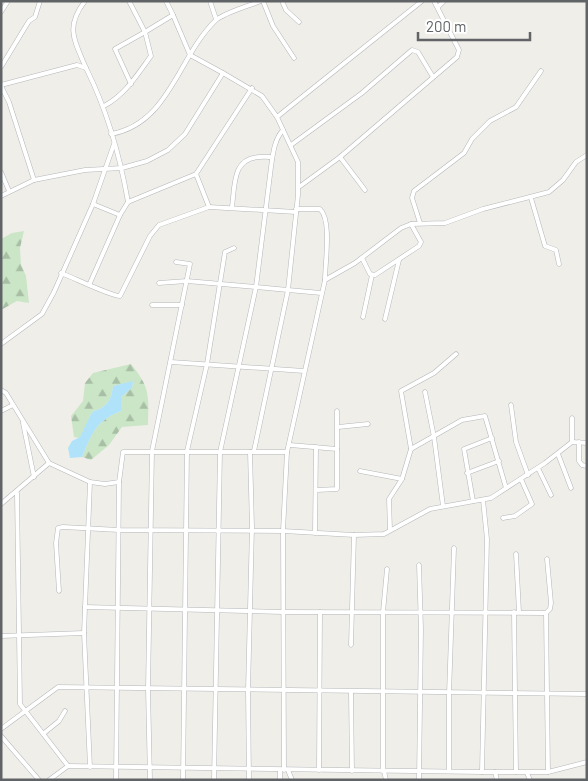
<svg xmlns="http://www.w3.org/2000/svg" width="588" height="781" font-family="Barlow,sans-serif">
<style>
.forest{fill:url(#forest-firs)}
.water{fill:#b0e2f9}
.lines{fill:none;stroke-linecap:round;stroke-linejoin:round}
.minor-casing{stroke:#b3b6b9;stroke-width:5}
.minor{stroke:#fff;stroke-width:4}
</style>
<defs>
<pattern id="forest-firs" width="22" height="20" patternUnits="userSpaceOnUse" patternTransform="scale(1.25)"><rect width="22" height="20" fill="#cbe6c7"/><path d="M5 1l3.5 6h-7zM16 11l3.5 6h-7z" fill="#a8bea5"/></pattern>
</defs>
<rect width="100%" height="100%" fill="#f0eee9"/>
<g class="forest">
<polygon points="24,231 20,248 21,265 26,276 29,303 17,301 1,310 1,239 12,233"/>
<path d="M 131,364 C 150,387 149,396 148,425 L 122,427 L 109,445 L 91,460 L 82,457 C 92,433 96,421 121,411 L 121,397 L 132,388 L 133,382 L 113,386 C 111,401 107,407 92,412 L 80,438 L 74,437 L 71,416 L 83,401 L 85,383 L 93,373 Z"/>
</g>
<path class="water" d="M 133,381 L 132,388 L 121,397 L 121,411 C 96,421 92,433 82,457 L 70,458 L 68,448 L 72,441 L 80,437 L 92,412 C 107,407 111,401 113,386 Z"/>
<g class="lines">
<defs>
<g id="minor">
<path d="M 85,1 C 65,27 74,40 86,68"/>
<polyline points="129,1 145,32 115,49 131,84"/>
<polyline points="166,1 173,15"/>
<polyline points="210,1 216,19"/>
<polyline points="263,1 273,26 294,58"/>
<polyline points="282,1 286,10 299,22"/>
<polyline points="438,7 444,1"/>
<polyline points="1,12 8,1"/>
<polyline points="1,67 29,21 35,17 40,1"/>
<path d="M 1,85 L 77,65 L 86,68 C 107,110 120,156 128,202"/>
<polyline points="1,86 9,102 34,180"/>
<path d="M 104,106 C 125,95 137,75 151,56 L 145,32 L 173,15 L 190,55 L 223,73"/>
<polyline points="277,117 422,1"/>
<path d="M 111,134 C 169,124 178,57 215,21 C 223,13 249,6 261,1"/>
<polyline points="291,145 362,93 412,50 418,52 433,77"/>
<polyline points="340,157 457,57 459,50 434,1"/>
<polyline points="1,172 9,191"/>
<polyline points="196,174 209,207"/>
<polyline points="299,187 340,157 365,190"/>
<polyline points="1,196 34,180 85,170 122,168 147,161 168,150 185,134 223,73 262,96 277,117 298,162 298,195 288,290 256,287 220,452 214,780"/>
<polyline points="531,198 545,246 556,250 559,264"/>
<polyline points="93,204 120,215 128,202 196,174 252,88"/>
<path d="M 232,207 C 235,185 232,158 260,157 C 265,157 268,156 272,158"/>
<path d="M 296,209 L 320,209 C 332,220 325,263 325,280"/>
<polyline points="420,223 412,198 414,191 464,153 472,139 490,121 516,107 541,71"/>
<polyline points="362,258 370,274 375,275 419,246 421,242 411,224"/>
<path d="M 61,273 C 72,277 113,297 120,296 L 150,236 L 159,225 L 209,207 L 296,212"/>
<polyline points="90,283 120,215"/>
<path d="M 159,283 L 187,281 L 256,287 L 271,167 C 273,154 274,140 283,130"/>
<polyline points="152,305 182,305"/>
<polyline points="363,317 372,275"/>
<polyline points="385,319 399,260"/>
<polyline points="1,344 42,314 54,292 93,204 114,144"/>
<polyline points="171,362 304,371"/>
<polyline points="1,390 6,393 49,463 90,482 105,484 119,482 123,452 287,452"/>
<polyline points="425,392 434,437 443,506"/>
<polyline points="511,405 516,442 528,475"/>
<polyline points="1,411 13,405"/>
<polyline points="572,418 572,442"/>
<polyline points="23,423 34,477"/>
<polyline points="338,427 368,424"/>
<polyline points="579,442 579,461 582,465 587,466"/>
<polyline points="290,445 337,449 337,411"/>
<polyline points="411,449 462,420 485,416 506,488"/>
<polyline points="254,451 288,290 321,293"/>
<polyline points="558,454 571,488"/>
<polyline points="538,468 551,495"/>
<polyline points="360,471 402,479"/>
<polyline points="467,473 499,461"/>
<polyline points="90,482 84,633 90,767"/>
<polyline points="317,490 337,489 337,449"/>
<polyline points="17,493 20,704 68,766"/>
<polyline points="473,501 464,449 492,438"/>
<polyline points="1,504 49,463"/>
<polyline points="503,518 515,516 532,504 521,479"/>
<polyline points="390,530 389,499 402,479 411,449 401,391 434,373 456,354"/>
<polyline points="315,533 316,447"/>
<polyline points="516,554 519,612"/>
<polyline points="419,565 421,629 419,780"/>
<polyline points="59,591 56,543 58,528 63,527 119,530 283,531 354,535"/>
<polyline points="85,607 283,612 546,613 550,609 551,603 547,559"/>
<polyline points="514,612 516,772"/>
<polyline points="546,613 548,772"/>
<polyline points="1,636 84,633"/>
<polyline points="351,645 354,535 384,534 430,509 491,498 545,463 572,442 587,443"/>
<polyline points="351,692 352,771"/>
<polyline points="1,729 58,687 587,694"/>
<polyline points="43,734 59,721 65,711"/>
<polyline points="1,736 39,780"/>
<polyline points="284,770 283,531 287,452 325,280 355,263 401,228 411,224 445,223 483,209 549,192 563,180 576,162 587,155"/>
<polyline points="288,770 292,780"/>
<polyline points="319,770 320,612"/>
<polyline points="383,771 383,612 387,569"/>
<polyline points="384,771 386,780"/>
<polyline points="449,771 449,694 454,548"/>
<polyline points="482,772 548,772 587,762"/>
<polyline points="495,772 497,780"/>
<polyline points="527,773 530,780"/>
<polyline points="49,780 68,766 482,772 487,539 483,500"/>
<polyline points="116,780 119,482"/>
<polyline points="150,780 148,689 152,451 190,264 176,262"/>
<polyline points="183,780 187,451 207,364 225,252 234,248"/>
<polyline points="249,780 248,690 252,527 250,452"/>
<polyline points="280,780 280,770"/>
</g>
</defs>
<use href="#minor" class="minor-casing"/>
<use href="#minor" class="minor"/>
</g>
<rect width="588" height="781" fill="none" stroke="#606467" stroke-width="5"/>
<path d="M418 32v8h112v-8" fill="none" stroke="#606467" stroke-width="2.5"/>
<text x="426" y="32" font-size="15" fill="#606467" stroke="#ffffff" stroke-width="4" paint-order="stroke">200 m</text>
</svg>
